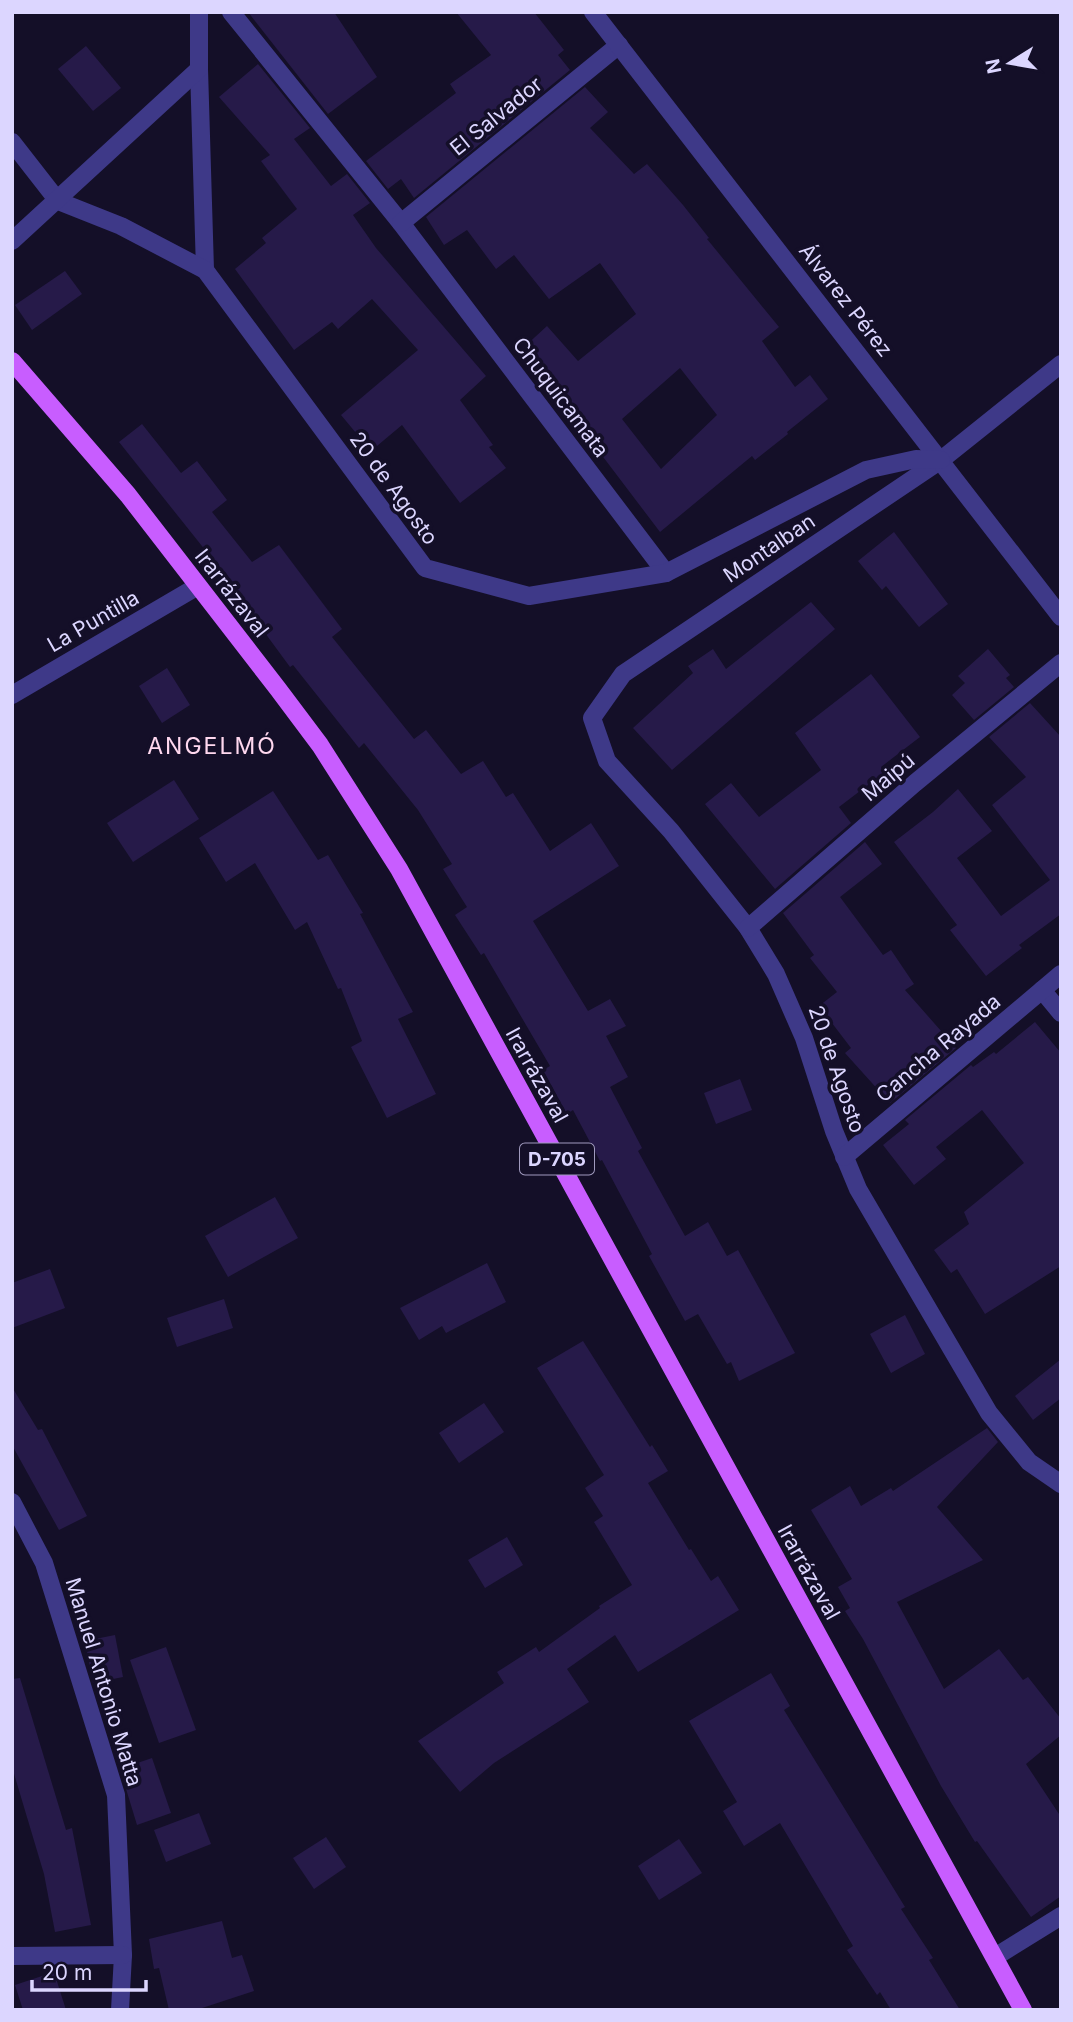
<svg xmlns="http://www.w3.org/2000/svg" width="1073" height="2022" font-family="Inter,sans-serif">
<style>
.building{fill:#261a49;fill-rule:evenodd}
.lines{fill:none;stroke-linecap:round;stroke-linejoin:round}
.service{stroke:#3e3988;stroke-width:18}
.minor{stroke:#3e3988;stroke-width:18}
.tertiary{stroke:#3e3988;stroke-width:18}
.primary{stroke:#c85dff;stroke-width:18}
.labels{text-anchor:middle;dominant-baseline:central;stroke-width:7;stroke-linejoin:round;paint-order:stroke}
.shield{fill:#140f28;stroke:#a09abe;stroke-width:2}
.shield-label{font-size:19px;font-weight:bold;fill:#dcd6ff}
.street-label{font-size:21px;fill:#dcd6ff;stroke:#140f28}
.neighbourhood-label{font-size:23px;letter-spacing:2px;fill:#ffd8ef;stroke:#140f28}
</style>
<rect width="100%" height="100%" fill="#140f28"/>
<g class="building">
<polygon points="248,12 334,12 377,77 328,114"/>
<polygon points="456,12 534,12 564,50 558,55 570,70 414,198 401,179 388,189 366,161 456,93 450,84 491,55"/>
<polygon points="86,46 121,88 93,111 58,69"/>
<polygon points="258,64 310,128 294,139 331,186 347,174 370,203 353,215 376,248 486,376 460,400 493,445 489,447 506,468 460,503 402,425 371,451 341,415 418,350 372,299 338,329 332,322 294,350 235,269 266,243 262,238 297,209 261,161 270,155 219,97"/>
<path d="M 585,87 L 608,112 L 590,128 L 634,174 L 647,164 L 683,205 L 709,238 L 707,239 L 779,327 L 762,341 L 795,387 L 810,375 L 828,399 L 787,432 L 788,434 L 755,460 L 752,456 L 660,532 L 588,437 L 590,435 L 558,391 L 522,349 L 547,326 L 578,361 L 636,314 L 600,263 L 549,299 L 514,255 L 496,269 L 467,230 L 444,245 L 426,217 ZM 680,368 L 717,415 L 661,469 L 622,419 Z"/>
<polygon points="65,271 82,294 32,330 15,305"/>
<polygon points="142,424 181,473 197,461 227,500 212,512 252,562 279,545 342,629 332,637 414,739 426,730 461,774 483,761 506,797 513,793 550,851 591,823 619,866 533,921 588,1011 610,999 626,1026 606,1036 628,1077 610,1087 642,1148 638,1151 685,1236 708,1222 727,1256 738,1250 795,1353 739,1381 731,1362 727,1364 698,1314 685,1321 649,1256 652,1254 602,1160 600,1161 573,1110 567,1114 543,1070 550,1066 484,953 481,955 455,915 467,907 443,869 452,864 418,810 364,743 359,748 293,665 290,667 235,592 237,590 119,442"/>
<polygon points="894,532 948,604 919,627 886,586 882,590 858,561"/>
<polygon points="811,602 835,629 672,770 633,728 693,673 688,666 713,649 726,669"/>
<polygon points="988,649 1010,675 1006,678 1014,687 974,720 952,695 965,683 958,676"/>
<polygon points="167,668 190,705 162,723 139,686"/>
<polygon points="871,674 920,737 881,767 885,772 839,807 851,823 775,889 705,804 731,783 759,817 821,770 795,733"/>
<polygon points="1030,703 1061,737 1061,914 1019,945 1022,948 986,976 950,930 957,925 894,842 933,812 958,789 992,831 957,858 1001,916 1050,880 992,805 1026,777 989,737"/>
<polygon points="174,780 199,819 133,862 107,823"/>
<polygon points="273,791 318,860 328,855 363,913 360,914 413,1012 398,1019 436,1094 387,1118 351,1047 362,1041 341,988 338,989 307,922 295,930 255,863 226,882 199,838"/>
<polygon points="865,842 882,864 840,897 883,955 891,950 914,984 905,990 956,1048 890,1103 845,1053 851,1048 819,1006 837,992 810,958 814,955 783,913"/>
<polygon points="1035,1022 1061,1053 1061,1266 985,1314 957,1269 951,1273 934,1250 969,1224 964,1212 1024,1163 982,1110 936,1147 946,1159 914,1185 883,1145 909,1124 905,1120 971,1065 973,1067 994,1052 996,1054"/>
<polygon points="740,1079 752,1110 716,1124 704,1093"/>
<polygon points="275,1197 298,1238 228,1277 205,1236"/>
<polygon points="487,1263 506,1302 446,1333 442,1326 419,1340 400,1308"/>
<polygon points="50,1269 65,1308 12,1328 12,1283"/>
<polygon points="224,1299 233,1328 177,1347 167,1318"/>
<polygon points="905,1315 925,1354 891,1373 870,1334"/>
<polygon points="583,1341 650,1447 652,1445 668,1471 648,1483 689,1550 691,1549 711,1581 718,1576 739,1610 638,1672 615,1635 567,1669 589,1702 494,1763 460,1792 418,1741 504,1683 497,1672 536,1647 539,1652 600,1608 599,1606 632,1585 594,1522 603,1516 585,1488 604,1475 537,1368"/>
<polygon points="1061,1359 1061,1398 1033,1420 1015,1396"/>
<polygon points="12,1387 38,1430 42,1429 87,1516 59,1530 12,1445"/>
<polygon points="484,1403 504,1432 459,1463 439,1433"/>
<polygon points="987,1428 998,1442 937,1507 983,1560 897,1602 944,1689 999,1649 1023,1680 1028,1677 1061,1719 1061,1735 1026,1764 1061,1817 1061,1896 1031,1917 977,1841 975,1842 941,1786 863,1639 845,1611 850,1608 838,1587 852,1579 811,1510 850,1486 861,1506 891,1488 893,1491"/>
<polygon points="507,1537 523,1565 485,1588 468,1560"/>
<polygon points="115,1635 123,1677 93,1683 85,1641"/>
<polygon points="166,1647 196,1730 159,1743 130,1660"/>
<polygon points="771,1673 790,1706 784,1710 905,1907 901,1909 933,1958 929,1960 960,2010 891,2010 880,1992 877,1995 847,1950 853,1946 780,1823 744,1846 723,1811 737,1802 689,1721"/>
<polygon points="20,1678 66,1830 72,1828 91,1925 55,1932 44,1874 12,1767 12,1679"/>
<polygon points="152,1758 171,1813 137,1825 120,1769"/>
<polygon points="199,1813 211,1844 166,1862 154,1830"/>
<polygon points="326,1837 346,1867 314,1889 293,1858"/>
<polygon points="679,1839 702,1873 659,1900 638,1866"/>
<polygon points="222,1921 232,1958 242,1955 254,1991 196,2010 169,2010 159,1968 154,1969 149,1939"/>
<polygon points="54,1972 66,2010 23,2010 15,1985"/>
</g>
<g class="lines">
<polyline class="service" points="995,1957 1061,1916"/>
<g class="minor">
<polyline points="231,12 401,223 666,573"/>
<polyline points="199,69 205,270"/>
<polyline points="12,142 58,201"/>
<polyline points="401,223 619,45"/>
<polyline points="1061,364 941,460 623,674 592,718 607,761 671,831 748,928 776,974 804,1038 834,1131 858,1189 989,1413 1029,1462 1061,1484"/>
<polyline points="12,695 198,586"/>
<polyline points="748,928 915,783 1061,663"/>
<polyline points="1042,990 1061,1013"/>
<polyline points="844,1157 1061,974"/>
<polyline points="12,1502 44,1563 116,1795 123,1955 120,2010"/>
<polyline points="12,1956 123,1955"/>
</g>
<g class="tertiary">
<polyline points="593,12 1061,617"/>
<polyline points="58,201 121,226 205,270 425,568 529,596 666,573 866,470 916,459 941,460"/>
<polyline points="12,241 199,69 199,12"/>
</g>
<polyline class="primary" points="12,361 128,495 278,689 320,745 399,869 1023,2010"/>
</g>
<g class="labels">
<rect class="shield" x="520" y="1143.5" width="74" height="31" rx="5"/>
<g class="shield-label">
<text x="557" y="1159">D-705</text>
</g>
<g class="street-label">
<text transform="translate(496 116) rotate(-39)">El Salvador</text>
<text transform="translate(846 300) rotate(52)">Álvarez Pérez</text>
<text transform="translate(561 397) rotate(53)">Chuquicamata</text>
<text transform="translate(394 488) rotate(54)">20 de Agosto</text>
<text transform="translate(769 548) rotate(-34)">Montalban</text>
<text transform="translate(232 593) rotate(52)">Irarrázaval</text>
<text transform="translate(93 621) rotate(-30)">La Puntilla</text>
<text transform="translate(888 777) rotate(-40)">Maipú</text>
<text transform="translate(938 1048) rotate(-40)">Cancha Rayada</text>
<text transform="translate(837 1069) rotate(71)">20 de Agosto</text>
<text transform="translate(537 1075) rotate(61)">Irarrázaval</text>
<text transform="translate(809 1572) rotate(61)">Irarrázaval</text>
<text transform="translate(104 1682) rotate(73)">Manuel Antonio Matta</text>
</g>
<g class="neighbourhood-label">
<text x="212" y="746">ANGELMÓ</text>
</g>
</g>
<rect width="1073" height="2022" fill="none" stroke="#dcd6ff" stroke-width="28"/>
<g transform="translate(1010 63) rotate(259)" stroke="#140f28" stroke-width="5" paint-order="stroke">
<path d="M0-5L12 26L0 18L-12 26Z" fill="#dcd6ff"/>
<text y="-10" font-size="19" font-weight="bold" text-anchor="middle" fill="#dcd6ff">N</text>
</g>
<path d="M32 1980v10h114v-10" fill="none" stroke="#dcd6ff" stroke-width="3.5"/>
<text x="42" y="1980" font-size="21" fill="#dcd6ff" stroke="#140f28" stroke-width="5" paint-order="stroke">20 m</text>
</svg>
